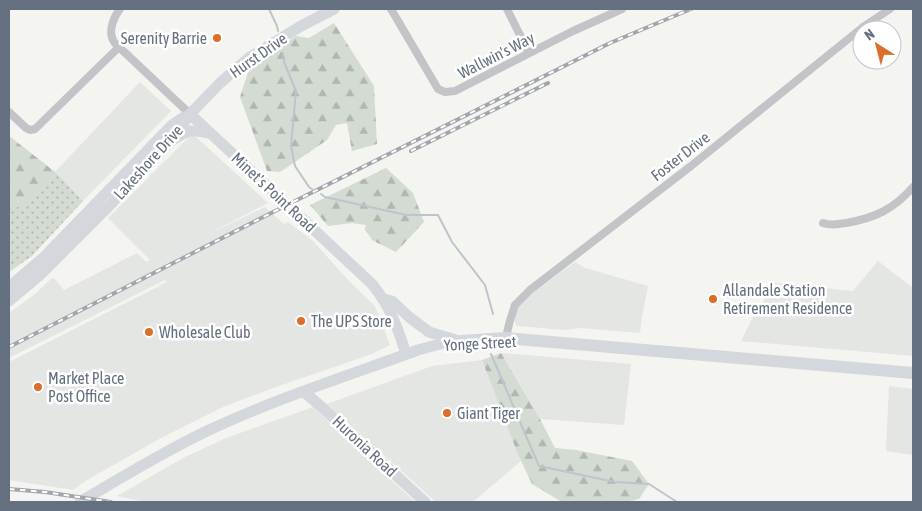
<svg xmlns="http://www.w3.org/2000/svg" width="922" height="511" font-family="'Asap Condensed',sans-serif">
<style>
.built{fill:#e4e6e4}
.grass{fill:url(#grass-dots)}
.forest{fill:url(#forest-firs)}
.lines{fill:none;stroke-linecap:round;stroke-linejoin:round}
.stream{stroke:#bdc5cc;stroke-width:2}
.street{stroke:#c2c4c8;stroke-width:8}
.secondary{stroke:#d4d7dc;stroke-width:11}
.primary{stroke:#d4d7dc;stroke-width:12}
.rail-casing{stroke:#a2a6ac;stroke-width:4}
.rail{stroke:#fff;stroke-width:2;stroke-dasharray:5.5;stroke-linecap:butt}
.poi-dot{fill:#da6e2a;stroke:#fff;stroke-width:2}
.labels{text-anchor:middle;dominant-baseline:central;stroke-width:5;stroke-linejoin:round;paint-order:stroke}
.poi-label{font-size:16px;fill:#647080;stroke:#fff;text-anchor:start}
.street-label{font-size:16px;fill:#647080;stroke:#fff}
</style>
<defs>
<pattern id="grass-dots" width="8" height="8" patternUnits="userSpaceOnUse" patternTransform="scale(1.25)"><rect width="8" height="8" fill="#d4dbd2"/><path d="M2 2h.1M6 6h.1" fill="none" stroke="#b0b6b0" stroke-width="1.8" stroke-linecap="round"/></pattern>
<pattern id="forest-firs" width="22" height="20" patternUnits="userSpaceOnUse" patternTransform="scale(1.25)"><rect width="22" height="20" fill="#d4dbd2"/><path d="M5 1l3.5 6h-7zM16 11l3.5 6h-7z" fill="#b0b6b0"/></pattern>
</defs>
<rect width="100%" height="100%" fill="#f4f4f0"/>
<g class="built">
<polygon points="140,82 171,111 83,201 55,172"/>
<polygon points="194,135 268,203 205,236 265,207 284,224 288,222 313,241 349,281 375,306 377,311 390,345 372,354 276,387 223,407 161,438 87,480 73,490 9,480 9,362 167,282 165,280 9,358 9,313 35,294 52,278 55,279 64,290 137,253 146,262 150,260 108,218 188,138"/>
<polygon points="878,261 913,288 913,356 741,341 753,317 775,283 853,291"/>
<polygon points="575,262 585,268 648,286 642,317 640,333 580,328 566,330 517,326 515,323 515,316 519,306 533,293"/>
<polygon points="501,353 631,364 624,425 540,419"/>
<polygon points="482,360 521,461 473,502 436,502 327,404 432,366"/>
<polygon points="889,386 913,389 913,455 886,451"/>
<polygon points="313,407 415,502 146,502 117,496 185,457 226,438"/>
</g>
<polygon class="grass" points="9,136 55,172 83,201 32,256 9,272"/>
<g class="forest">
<polygon points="334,23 374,86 377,144 352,151 347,123 336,125 327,140 280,172 267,171 240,97 249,69 296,36 309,38"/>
<polygon points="9,136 55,172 29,202 9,211"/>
<polygon points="386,168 413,193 424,222 396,252 372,240 365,229 366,225 352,223 328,226 310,205"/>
<polygon points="501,353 540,419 555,448 576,450 632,461 649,484 639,499 626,502 562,502 532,484 517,452 482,360"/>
</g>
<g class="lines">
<g class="stream">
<polyline points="269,9 277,26 278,31"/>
<polyline points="283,53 284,62 296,91 291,146 295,166 309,187 312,189"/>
<polyline points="321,194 325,197 406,215 438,215 452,242 485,285 493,314"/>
<polyline points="491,354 539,466 615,482 649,484 677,502"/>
</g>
<g class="street">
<path d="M 120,9 C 114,16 108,31 113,40 C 114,43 117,45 119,47 L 190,114"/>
<polyline points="391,9 438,89 445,92 455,91 573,31 622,9"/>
<polyline points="507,9 529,53"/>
<polyline points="9,112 26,128 30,130 35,129 119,47"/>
<path d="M 823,223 C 832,226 837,224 846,223 C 875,218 894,209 913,187"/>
<polyline points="506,338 509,324 515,305 530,290 691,166 863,27 890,9"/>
</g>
<g class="secondary">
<path d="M 190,114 L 372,284 C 390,306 398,328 406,354"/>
<path d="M 174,139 C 190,129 191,130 209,133"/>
<polyline points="9,287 43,258 172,125 184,117"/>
<polyline points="383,299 392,301 409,317 429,332 456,340"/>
<polyline points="9,301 41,274 109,206 169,143 190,114 220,83 250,57 301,26 334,9"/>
<polyline points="304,392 324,409 425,502"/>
<path d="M 80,502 C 122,477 163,452 207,431 C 275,399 347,376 418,350 L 444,343 L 461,341"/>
</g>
<polyline class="primary" points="461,341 506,338 913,373"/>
<defs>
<g id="rail">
<polyline points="411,151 548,83"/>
<polyline points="9,347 277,210 610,43 691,9"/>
<polyline points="9,489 45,492 111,502"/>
</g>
</defs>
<use href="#rail" class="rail-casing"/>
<use href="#rail" class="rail"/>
</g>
<g class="poi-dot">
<circle cx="217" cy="38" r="5"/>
<circle cx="713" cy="299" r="5"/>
<circle cx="301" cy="321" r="5"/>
<circle cx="149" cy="332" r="5"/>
<circle cx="38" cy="387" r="5"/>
<circle cx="447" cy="413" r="5"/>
</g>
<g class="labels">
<g class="poi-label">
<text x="207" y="38" text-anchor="end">Serenity Barrie</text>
<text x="723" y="290">Allandale Station<tspan x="723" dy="18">Retirement Residence</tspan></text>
<text x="311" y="321">The UPS Store</text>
<text x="159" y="332">Wholesale Club</text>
<text x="48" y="378">Market Place<tspan x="48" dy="18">Post Office</tspan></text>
<text x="457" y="413">Giant Tiger</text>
</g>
<g class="street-label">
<text transform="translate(258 55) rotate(-35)">Hurst Drive</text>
<text transform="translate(496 55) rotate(-27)">Wallwin's Way</text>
<text transform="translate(680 156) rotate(-38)">Foster Drive</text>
<text transform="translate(148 162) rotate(-48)">Lakeshore Drive</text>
<text transform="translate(274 192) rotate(43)">Minet's Point Road</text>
<text transform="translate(480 343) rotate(-3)">Yonge Street</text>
<text transform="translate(365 446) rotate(43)">Huronia Road</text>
</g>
</g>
<rect width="922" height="511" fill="none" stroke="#647080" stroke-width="20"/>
<g transform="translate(877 45) rotate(324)"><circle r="24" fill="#ffffff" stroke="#c1c6cc"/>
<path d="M0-4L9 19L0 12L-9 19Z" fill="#da6e2a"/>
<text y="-8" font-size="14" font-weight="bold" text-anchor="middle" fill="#647080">N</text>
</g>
</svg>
